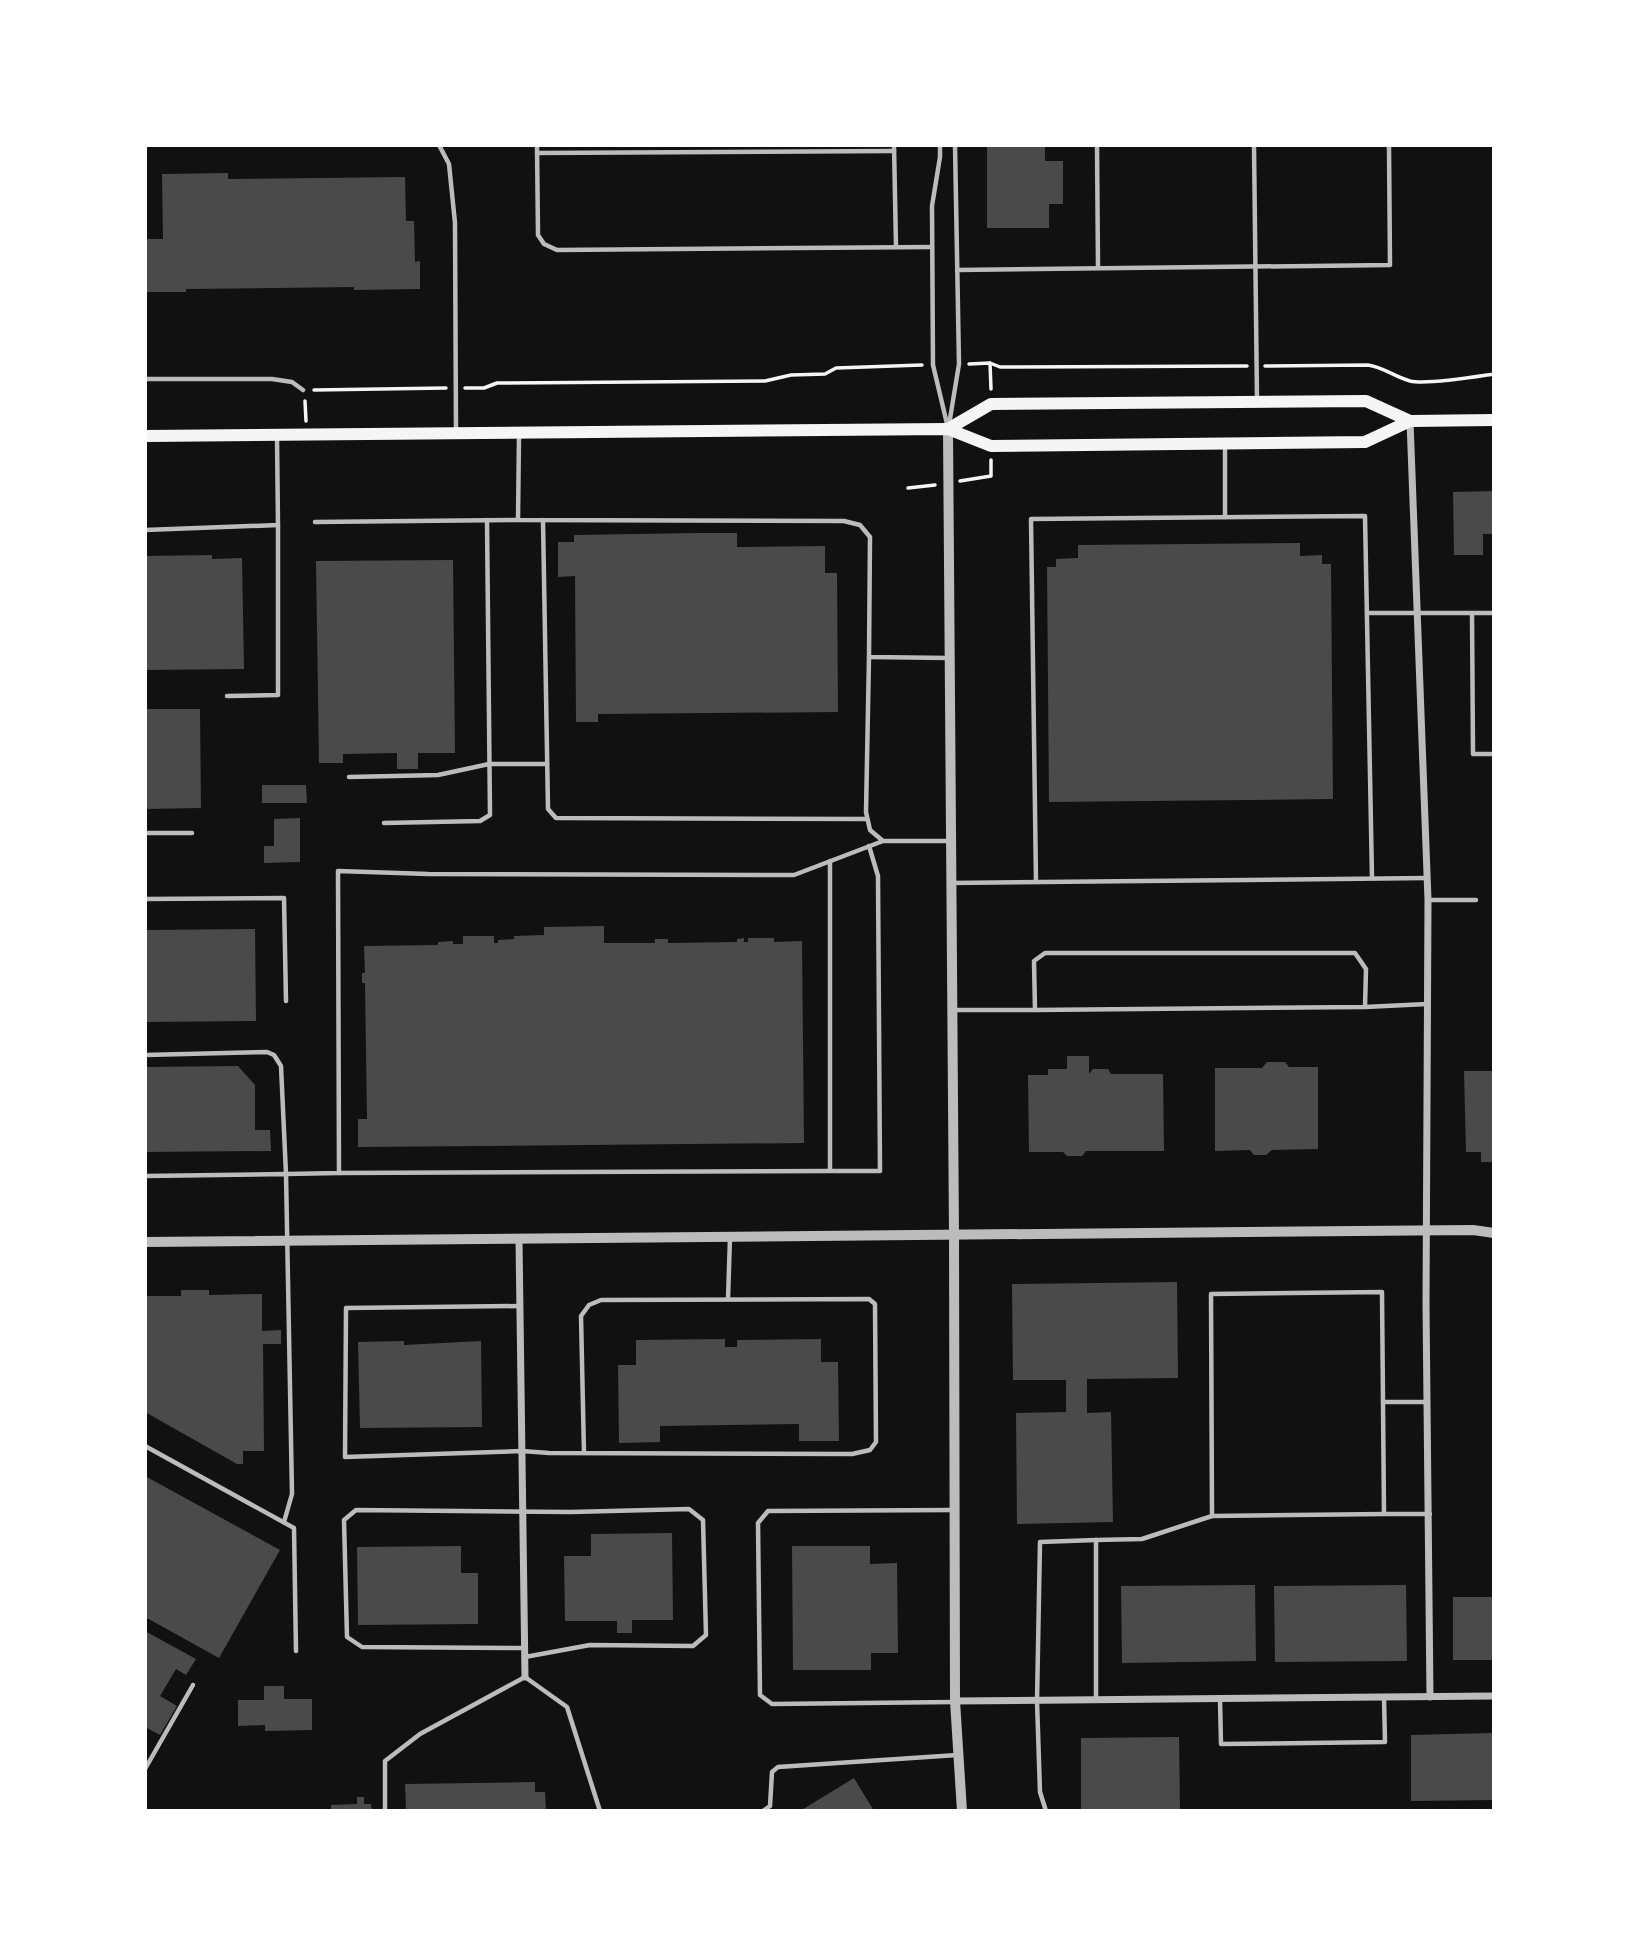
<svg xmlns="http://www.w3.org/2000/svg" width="1639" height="1956" font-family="'Archivo Narrow',sans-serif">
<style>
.building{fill:#4a4a4a}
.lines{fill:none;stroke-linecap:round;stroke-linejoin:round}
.path{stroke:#f5f5f5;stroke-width:3.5}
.service{stroke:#bcbcbc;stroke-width:4.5}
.minor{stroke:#bcbcbc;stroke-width:7}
.tertiary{stroke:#bcbcbc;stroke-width:10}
.primary{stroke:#f5f5f5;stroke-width:12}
</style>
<rect width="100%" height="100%" fill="#111"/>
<g class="building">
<polygon points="987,145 1045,145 1045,161 1063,161 1063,204 1049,204 1049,228 987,228"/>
<polygon points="228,173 228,179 405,177 406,221 414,221 415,262 420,261 420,289 354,290 354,287 186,289 186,292 147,292 146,239 163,239 162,174"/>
<polygon points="1494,491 1494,534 1483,534 1483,555 1454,555 1453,492"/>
<polygon points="698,533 737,533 737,547 825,546 825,573 837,573 838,712 598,714 598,722 576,722 575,576 558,577 558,542 574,542 574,535"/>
<polygon points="1300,543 1300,556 1322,555 1322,564 1331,564 1333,799 1049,802 1047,567 1056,567 1056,559 1078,558 1078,545"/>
<polygon points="212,555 212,559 242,558 244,669 145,670 145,556"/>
<polygon points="453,560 455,753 418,753 418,769 397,769 397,753 343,754 343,763 319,763 316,561"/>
<polygon points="145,709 200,709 201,808 145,809"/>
<polygon points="262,785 306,785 307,803 262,803"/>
<polygon points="300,818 300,862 264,863 264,846 274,846 274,819"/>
<polygon points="604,926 604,943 655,943 655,939 668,939 668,943 737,942 737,939 744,938 744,942 748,942 748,938 774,938 774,942 802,941 804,1143 358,1147 358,1119 367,1119 365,983 362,983 362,973 365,973 364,946 438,945 438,942 453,941 453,944 463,944 463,936 494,936 494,943 498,943 498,940 514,939 514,936 544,935 544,927"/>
<polygon points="255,929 256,1021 145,1022 145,930"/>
<polygon points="1067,1056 1089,1056 1089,1074 1093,1069 1108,1069 1111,1074 1163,1074 1164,1151 1086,1151 1082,1156 1067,1156 1063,1152 1029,1152 1028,1075 1048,1075 1048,1069 1067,1069"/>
<polygon points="1267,1062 1285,1062 1289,1067 1318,1067 1318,1149 1272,1150 1266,1155 1254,1155 1250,1150 1215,1151 1215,1068 1262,1068"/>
<polygon points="238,1066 255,1085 255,1130 270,1130 271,1151 145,1152 145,1067"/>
<polygon points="1464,1071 1494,1071 1494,1162 1481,1162 1481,1152 1466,1152"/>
<polygon points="1177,1282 1178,1378 1087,1379 1087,1413 1111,1412 1113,1522 1017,1524 1016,1413 1066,1412 1066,1380 1013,1380 1012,1284"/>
<polygon points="181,1290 209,1290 209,1295 262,1294 262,1331 281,1330 281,1344 263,1344 264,1451 243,1451 243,1464 237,1464 145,1412 145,1296 181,1296"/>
<polygon points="725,1339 725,1347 737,1347 737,1340 821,1339 821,1362 838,1362 839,1441 799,1441 799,1424 660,1426 660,1442 619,1443 618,1365 636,1365 636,1340"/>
<polygon points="404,1341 404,1345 481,1341 482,1427 360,1428 358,1342"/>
<polygon points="145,1476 280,1550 219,1658 145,1617"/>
<polygon points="672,1533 673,1620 632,1620 632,1633 617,1633 617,1621 565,1621 564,1556 591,1556 591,1534"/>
<polygon points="461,1546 461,1573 478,1573 478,1624 358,1625 357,1547"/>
<polygon points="792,1546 870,1546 870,1564 897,1563 898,1653 871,1653 871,1670 793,1670"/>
<polygon points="1255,1585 1256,1661 1122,1663 1121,1586"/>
<polygon points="1406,1585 1407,1661 1275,1662 1274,1586"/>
<rect x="1453" y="1597" width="41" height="63"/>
<polygon points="145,1631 196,1659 186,1675 176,1669 160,1696 177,1706 160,1735 145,1727"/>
<polygon points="264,1686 284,1686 284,1699 312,1699 312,1730 265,1731 265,1725 238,1726 238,1700 264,1700"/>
<polygon points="1494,1733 1494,1800 1411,1801 1411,1735"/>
<polygon points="1179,1737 1180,1811 1081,1811 1081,1738"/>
<polygon points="854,1778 874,1811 800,1811"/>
<polygon points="535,1782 535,1792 545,1792 546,1809 406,1811 405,1784"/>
<polygon points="357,1797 364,1797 364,1804 371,1804 372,1811 331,1811 331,1805 357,1804"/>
</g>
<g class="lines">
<g class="path">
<polyline points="990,363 991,389"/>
<polyline points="969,364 990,363 1000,367 1247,366"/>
<path d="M 1265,366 L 1368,365 C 1383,367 1395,377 1410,381 C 1427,385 1474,377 1494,374"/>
<polyline points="465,388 484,388 497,383 765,381 791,375 825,374 836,368 922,365"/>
<polyline points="314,390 446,388"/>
<polyline points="305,401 306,421"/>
<polyline points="960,481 991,476 991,460"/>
<polyline points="908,488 935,485"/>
</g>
<g class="service">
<polyline points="439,145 449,164 455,223 456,431"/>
<polyline points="537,145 538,235 544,244 557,250 932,247"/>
<polyline points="894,145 896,247"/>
<polyline points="940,145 940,157 932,206 933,365 948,428"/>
<polyline points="1097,145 1098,267"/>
<polyline points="1254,145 1257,400"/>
<polyline points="537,153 894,151"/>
<polyline points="957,270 1390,265 1389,145"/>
<polyline points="145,379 272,379 292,382 303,390"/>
<polyline points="949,425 959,364 955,145"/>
<polyline points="519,435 518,520 844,521 860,525 870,537 869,657 949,658"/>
<polyline points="1225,445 1225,517"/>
<polyline points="543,520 548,809 556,818 867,819"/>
<polyline points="315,522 518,520"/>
<polyline points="145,530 278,525 277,437"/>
<polyline points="1367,613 1494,613"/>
<polyline points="1472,613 1473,754 1494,754"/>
<polyline points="869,657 866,812 870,830 883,841 950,841"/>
<polyline points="227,696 278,695 278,525"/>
<polyline points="349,777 438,775 489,764 547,764"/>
<polyline points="384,823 480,821 490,815 487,520"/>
<polyline points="145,833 192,833"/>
<polyline points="830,861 830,1171 880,1171 878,876 869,846"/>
<polyline points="1036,882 1031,519 1365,516 1372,878"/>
<polyline points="951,883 1427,878"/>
<polyline points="145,899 284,898 286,1001"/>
<polyline points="1429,900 1476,900"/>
<polyline points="1365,1007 1366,969 1355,953 1045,953 1034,961 1035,1010 1365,1007 1427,1004"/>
<polyline points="953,1010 1035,1010"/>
<polyline points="145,1055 267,1052 274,1055 281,1066 286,1174 339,1173 338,871 428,874 794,875 883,841"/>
<polyline points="339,1173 830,1171"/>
<polyline points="145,1176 286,1174 292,1494 284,1522"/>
<polyline points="728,1299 730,1238"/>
<polyline points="519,1306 346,1308 345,1457 522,1451 549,1453 852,1454 870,1450 876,1442 875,1304 869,1299 601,1300 589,1305 581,1316 584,1453"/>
<polyline points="1383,1402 1427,1402"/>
<polyline points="145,1446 294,1528 296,1651"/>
<polyline points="953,1510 768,1511 758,1523 760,1695 772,1704 954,1702"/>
<polyline points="1212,1516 1384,1514"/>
<polyline points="524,1648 362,1647 347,1637 344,1520 356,1510 571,1512 689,1509 703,1520 706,1635 693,1646 590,1645 525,1657"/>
<polyline points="1096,1699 1096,1540 1142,1539 1212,1516 1211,1294 1382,1292 1384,1514 1430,1514"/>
<polyline points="1220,1699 1221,1744 1385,1742 1384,1697"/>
<polyline points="145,1769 193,1685"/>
<polyline points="385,1811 385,1761 420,1734 525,1677 567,1707 600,1811"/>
<polyline points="763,1811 770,1806 772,1772 778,1767 957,1755"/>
<polyline points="1046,1811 1040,1792 1037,1701 1040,1542 1096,1540"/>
</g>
<g class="minor">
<polyline points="1410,421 1428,900 1426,1304 1430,1697"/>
<polyline points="519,1240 525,1677"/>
<polyline points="955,1701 1494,1696"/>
</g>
<g class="tertiary">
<polyline points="948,429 954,1235 955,1701 962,1811"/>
<polyline points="145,1242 1473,1230 1494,1233"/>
</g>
<g class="primary">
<polyline points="948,429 991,404 1366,401 1410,421"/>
<polyline points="145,436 948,429 991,446 1365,442 1410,421 1494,420"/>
</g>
</g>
<rect width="1639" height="1956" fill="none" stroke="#ffffff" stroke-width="294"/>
</svg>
